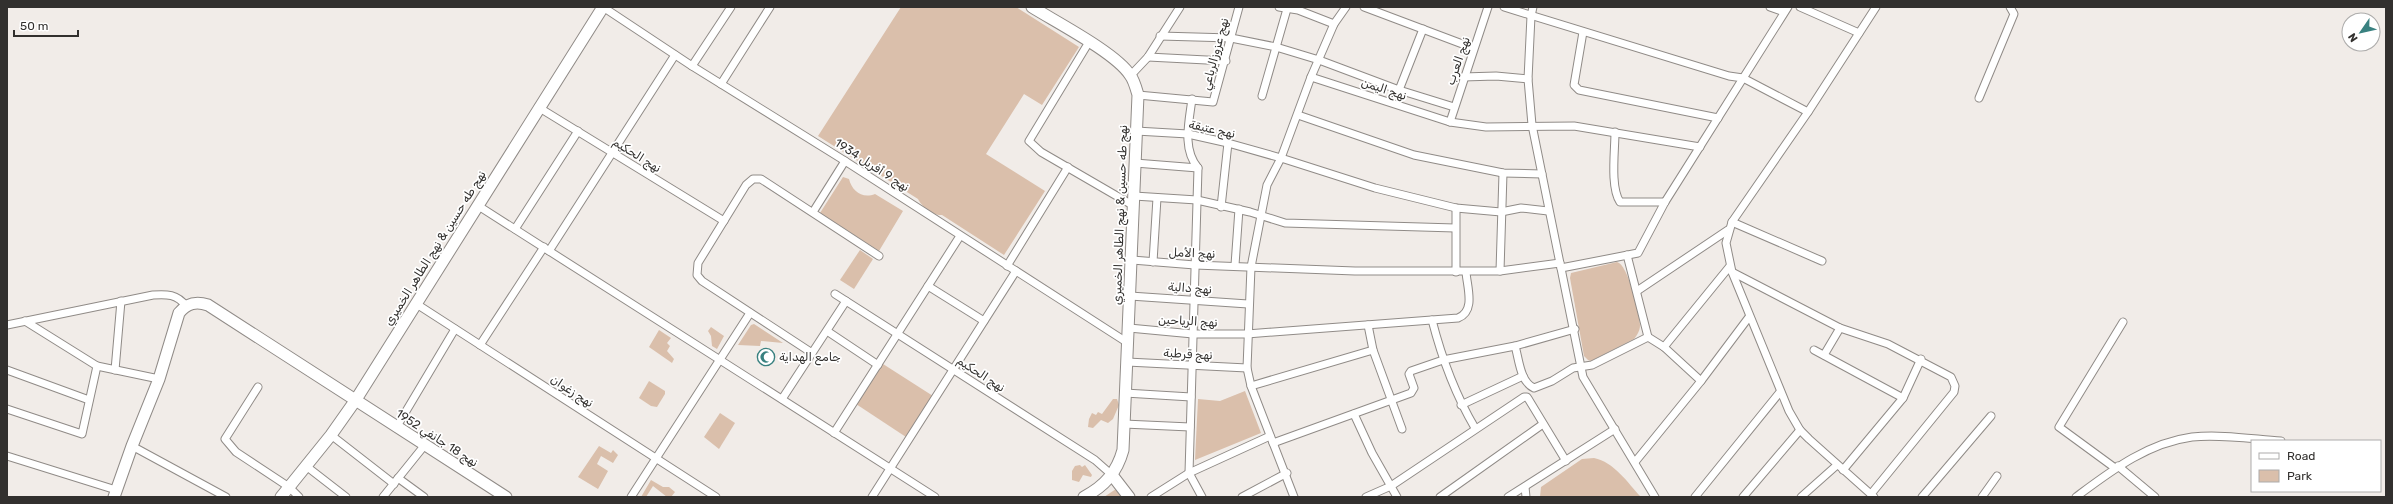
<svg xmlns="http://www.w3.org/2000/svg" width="2393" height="504" font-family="Rubik,'Noto Sans Arabic',sans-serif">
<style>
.green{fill:#dabfab}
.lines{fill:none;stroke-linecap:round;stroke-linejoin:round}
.street-casing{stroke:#908b87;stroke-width:9}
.secondary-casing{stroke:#908b87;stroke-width:13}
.street{stroke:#fff;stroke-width:7}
.secondary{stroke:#fff;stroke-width:11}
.labels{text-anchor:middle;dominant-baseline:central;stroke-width:3.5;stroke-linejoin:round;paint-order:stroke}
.street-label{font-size:12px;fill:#32302e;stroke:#fff}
.poi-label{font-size:12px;fill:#32302e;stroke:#fff;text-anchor:start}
</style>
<rect width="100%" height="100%" fill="#f1ece8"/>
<g class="green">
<path d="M 901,7 L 1016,7 L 1079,47 L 1042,105 L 1024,94 L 986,154 L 1045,191 L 1004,255 L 942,215 C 934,216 921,206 918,199 L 818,136 Z"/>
<path d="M 843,177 L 849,179 C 852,191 862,199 875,194 L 903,211 L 879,251 L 820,213 Z"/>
<polygon points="860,250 873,259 854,289 840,280"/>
<path d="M 1617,262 C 1628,264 1639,313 1640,325 C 1640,331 1637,335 1634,339 L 1591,361 L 1588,360 L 1584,356 L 1570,278 L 1571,273 Z"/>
<polygon points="754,324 783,343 761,341 760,346 738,345 751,325"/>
<polygon points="711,327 724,336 717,349 712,346 711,336 708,331"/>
<polygon points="659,330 671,338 667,343 670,346 667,351 674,359 672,363 649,347"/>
<polygon points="883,364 933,396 906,437 856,404"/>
<polygon points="649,381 665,391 665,394 657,407 651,406 639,398"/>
<polygon points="1245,391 1261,433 1195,460 1198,399 1220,401"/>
<polygon points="1113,399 1117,399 1119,405 1113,419 1108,423 1101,420 1093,428 1088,427 1089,419 1092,413 1096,415 1098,412 1102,414"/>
<polygon points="720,413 735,423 719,449 704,437"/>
<polygon points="599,446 611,453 613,450 618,455 613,463 601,456 597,464 608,471 598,489 578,477"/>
<path d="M 1594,458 C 1614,462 1627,482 1641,497 L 1540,497 L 1541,487 L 1582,459 Z"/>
<polygon points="1080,465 1082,467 1085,465 1092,475 1091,477 1083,475 1079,482 1072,480 1072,471 1075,466"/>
<polygon points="651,480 663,487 669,487 675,492 671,497 667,497 653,486 646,497 641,497"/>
<polygon points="1116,489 1123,497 1104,497"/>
</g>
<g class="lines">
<defs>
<g id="street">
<polyline points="603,7 692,66 845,161 1128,343"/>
<polyline points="1279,7 1298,10 1334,24"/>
<polyline points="1364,7 1473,48"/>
<polyline points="1504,7 1729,76 1743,78 1808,112"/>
<polyline points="1533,7 1531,16 1528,79 1532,125 1583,377 1655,497"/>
<polyline points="1770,7 1784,12"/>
<polyline points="1800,7 1859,33"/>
<polyline points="1583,32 1574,85 1579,90 1718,118"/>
<polyline points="1160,36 1231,38 1276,47 1319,60 1399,90 1454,107"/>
<polyline points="1089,42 1029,141 1041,152 1134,206"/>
<polyline points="1148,57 1226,61"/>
<polyline points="692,66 731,7"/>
<polyline points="1131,75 1148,57 1180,7"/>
<polyline points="1311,77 1450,122 1486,127 1574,126 1700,147"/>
<polyline points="1463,77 1496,76 1528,79"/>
<polyline points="721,84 770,7"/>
<polyline points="1399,90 1423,29"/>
<polyline points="1138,95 1213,102 1239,7"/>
<polyline points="1262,96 1287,9"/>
<polyline points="1979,98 2014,14 2010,7"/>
<path d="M 1192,99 C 1189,122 1182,149 1198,168 L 1189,473 L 1202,497"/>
<polyline points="538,107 724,221"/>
<polyline points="1298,115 1414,155 1503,173 1542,174"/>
<polyline points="1450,122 1488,7"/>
<polyline points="1136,131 1188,134 1228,143 1281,158 1375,188 1456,208 1501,212 1521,208 1548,211"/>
<path d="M 1615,132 C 1615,151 1610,187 1620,202 L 1665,202"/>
<polyline points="1135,163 1198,168"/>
<polyline points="1134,196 1197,200 1250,212 1285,223 1455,228"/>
<polyline points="477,205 935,497"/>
<polyline points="1221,207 1228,143"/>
<polyline points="813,212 845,161"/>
<polyline points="1732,222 1822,261"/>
<polyline points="515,229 578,131"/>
<polyline points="549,251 675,55"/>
<polyline points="1627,255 1648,337"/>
<polyline points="1132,260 1195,265 1355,271 1500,271 1560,263"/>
<polyline points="1153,262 1157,198"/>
<polyline points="1235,265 1239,209"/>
<polyline points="1007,266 1068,167"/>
<polyline points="1561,268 1638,253 1665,202 1788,7"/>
<polyline points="1500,271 1503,173"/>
<polyline points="1456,272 1456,208"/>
<polyline points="1732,272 1840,328 1888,344 1951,377 1955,386 1954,392 1871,494"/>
<polyline points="928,286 984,321"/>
<polyline points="1637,291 1728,230"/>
<polyline points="835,294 1095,460 1112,475"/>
<polyline points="1130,296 1248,304"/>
<polyline points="415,303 716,497"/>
<path d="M 1432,320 C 1442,359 1455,394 1475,428"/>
<polyline points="25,321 97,366 159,379"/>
<path d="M 7,325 L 153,295 C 167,294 177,294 186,306"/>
<polyline points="1368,325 1373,350 1402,429"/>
<path d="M 1129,328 L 1193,334 L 1247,334 L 1458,318 C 1476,311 1467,287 1466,272"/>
<polyline points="827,331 878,365"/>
<polyline points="480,345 544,247"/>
<path d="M 1515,346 C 1519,359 1520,382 1534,388 L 1552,381 L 1573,368 L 1592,365 L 1648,337 L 1664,347 L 1701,381"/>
<polyline points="1664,347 1730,266"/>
<polyline points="1814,350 1903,398"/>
<polyline points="812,353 702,281 697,275 698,263 746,185 753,179 761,179 879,256"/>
<polyline points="1824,355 1840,328"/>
<polyline points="1127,362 1247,368"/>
<polyline points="7,370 89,400"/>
<polyline points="115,370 121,301"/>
<polyline points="1251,386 1373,350"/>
<polyline points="258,387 225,439 236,452 289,487 299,497"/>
<polyline points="1125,393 1191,397"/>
<polyline points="782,399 846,301"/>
<polyline points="1461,405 1523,376"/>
<polyline points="7,409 82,434 97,366"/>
<polyline points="1354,414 1372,453 1397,497"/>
<polyline points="1124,424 1190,427"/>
<polyline points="396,428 455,329"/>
<polyline points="834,433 960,236"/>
<polyline points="331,435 394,484"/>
<polyline points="1273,443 1411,393 1414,388 1409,374 1411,371 1443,360 1515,346 1575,329"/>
<polyline points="132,446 226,497"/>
<polyline points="7,456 116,490"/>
<polyline points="1635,462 1701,381 1749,317"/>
<polyline points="306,466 346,497"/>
<polyline points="2118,466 2155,497"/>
<polyline points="2115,468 2059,427 2123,322"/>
<polyline points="1843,470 1903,398 1921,359"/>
<polyline points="398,478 424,497"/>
<polyline points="1525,487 1526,497"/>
<polyline points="383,497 424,446"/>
<polyline points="631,497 750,313"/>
<polyline points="872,497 1016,271"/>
<polyline points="1151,497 1189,473 1270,436"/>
<polyline points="1242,497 1287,473"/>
<polyline points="1294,497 1251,386 1247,368 1251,267 1267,185 1281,158 1311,77 1334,24 1346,7"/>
<polyline points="1366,497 1391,486 1524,397 1527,397 1529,400 1566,461"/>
<polyline points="1440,497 1543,424"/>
<polyline points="1508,497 1615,429"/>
<polyline points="1695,497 1780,392"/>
<polyline points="1743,497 1800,430"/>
<polyline points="1801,497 1837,465"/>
<polyline points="1874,497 1809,439 1800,430 1789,411 1732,272 1726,243 1732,222 1808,112 1876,7"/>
<polyline points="1922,497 1991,416"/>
<polyline points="1982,497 1997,476"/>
<path d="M 2076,497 C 2111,471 2147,443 2192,437 C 2221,434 2252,439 2281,441"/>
</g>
<g id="secondary">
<path d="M 1032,7 C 1056,22 1116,53 1130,75 C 1134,80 1136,88 1138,95 L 1123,450 C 1117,472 1105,486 1084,497"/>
<polyline points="1112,475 1129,497"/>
<path d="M 114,497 L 132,446 L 159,379 L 179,313 C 187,303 196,301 208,305 L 506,497"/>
<polyline points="281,497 331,435 355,401 603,7"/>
</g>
</defs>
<use href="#street" class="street-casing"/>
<use href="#secondary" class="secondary-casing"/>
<use href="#street" class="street"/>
<use href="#secondary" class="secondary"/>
</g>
<defs>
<symbol id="mosque-ring" viewBox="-11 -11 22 22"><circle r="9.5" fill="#fff" stroke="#398180" stroke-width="1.5"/><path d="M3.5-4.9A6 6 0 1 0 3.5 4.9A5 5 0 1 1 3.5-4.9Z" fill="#398180"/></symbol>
</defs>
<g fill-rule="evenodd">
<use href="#mosque-ring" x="756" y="347" width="20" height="20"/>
</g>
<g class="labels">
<g class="street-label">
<text transform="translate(1215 54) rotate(-75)">نهج عزوزالرباعي</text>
<text transform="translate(1458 61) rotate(-71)">نهج العرب</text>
<text transform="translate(1384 89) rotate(18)">نهج اليمن</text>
<text transform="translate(1212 129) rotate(12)">نهج عتيقة</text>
<text transform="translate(637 155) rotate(32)">نهج الحكيم</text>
<text transform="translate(872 165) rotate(33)">نهج 9 أفريل 1934</text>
<text transform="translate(1120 215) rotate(-88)">نهج طه حسين &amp; نهج الطاهر الخميري</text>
<text transform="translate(435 248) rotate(-58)">نهج طه حسين &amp; نهج الطاهر الخميري</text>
<text transform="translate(1192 253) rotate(2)">نهج الأمل</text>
<text transform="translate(1190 288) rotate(4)">نهج دالية</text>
<text transform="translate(1188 321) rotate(3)">نهج الرياحين</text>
<text transform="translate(1188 354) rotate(3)">نهج قرطبة</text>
<text transform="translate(981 374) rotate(33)">نهج الحكيم</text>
<text transform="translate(572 391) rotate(33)">نهج زغوان</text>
<text transform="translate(437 438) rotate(33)">نهج 18 جانفي 1952</text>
</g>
<g class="poi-label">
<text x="779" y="357">جامع الهداية</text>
</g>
</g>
<rect width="2393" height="504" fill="none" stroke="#32302e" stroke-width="16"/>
<rect x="2251" y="440" width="130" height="52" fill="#ffffff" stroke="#adacab"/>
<rect x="2259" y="453" width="20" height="6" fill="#ffffff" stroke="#adacab"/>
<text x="2287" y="460" font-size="12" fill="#32302e">Road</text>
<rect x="2259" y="470" width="20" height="12" fill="#dabfab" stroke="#adacab"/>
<text x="2287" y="480" font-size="12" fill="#32302e">Park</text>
<g transform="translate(2361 32) rotate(236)"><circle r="19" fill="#ffffff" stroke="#adacab"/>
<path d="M0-3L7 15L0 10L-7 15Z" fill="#398180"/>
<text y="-6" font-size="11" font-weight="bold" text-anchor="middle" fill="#32302e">N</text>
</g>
<path d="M14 30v6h64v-6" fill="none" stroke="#32302e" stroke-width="2"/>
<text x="20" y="30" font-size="12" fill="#32302e" stroke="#ffffff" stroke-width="3" paint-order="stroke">50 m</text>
</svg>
